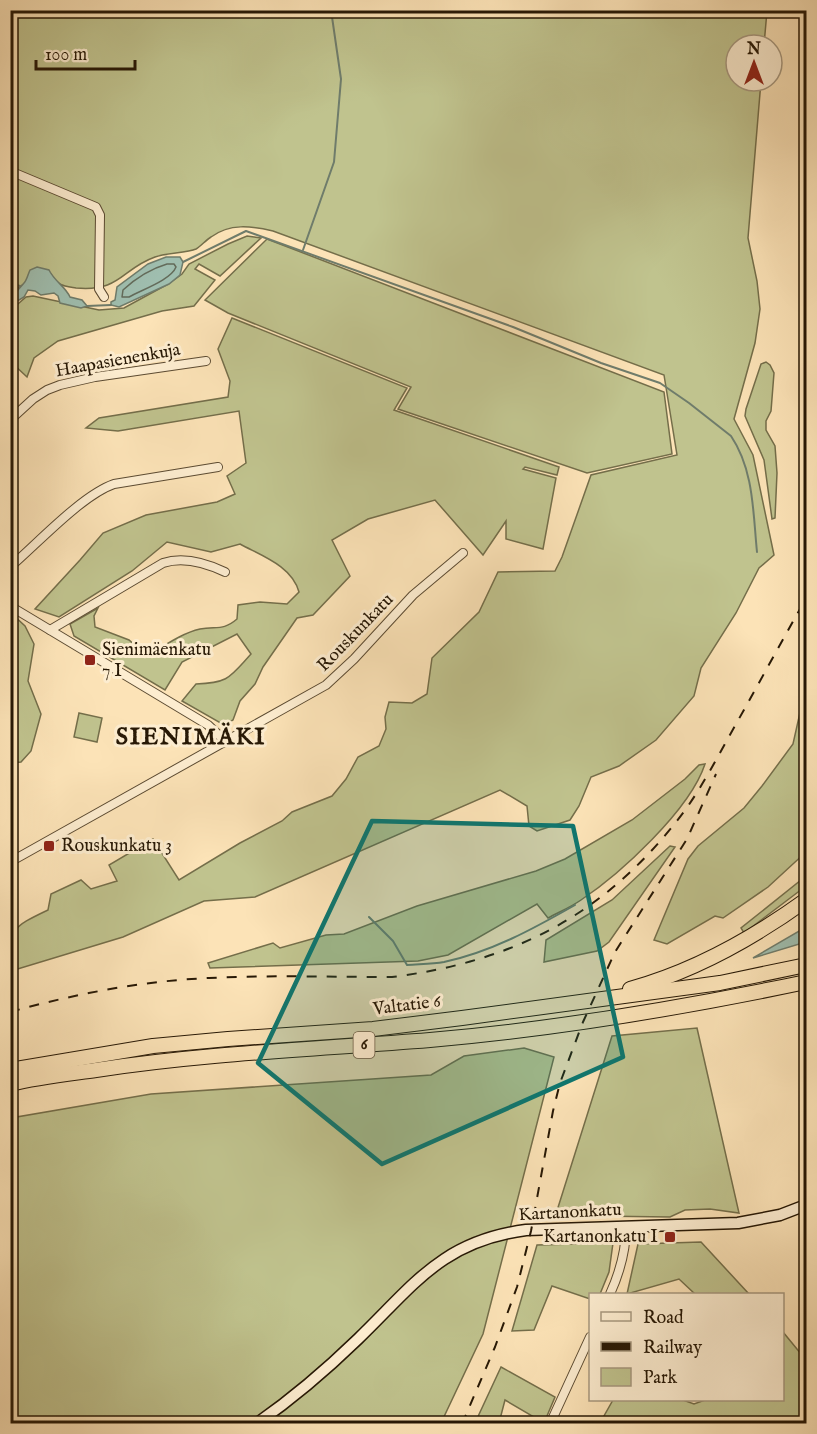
<svg xmlns="http://www.w3.org/2000/svg" width="817" height="1434" font-family="'IM FELL English',serif">
<style>
.green{fill:#c0c38e;stroke:#746e4a;stroke-width:1.5}
.water{fill:#9fbeaf;stroke:#6f7c6b;stroke-width:1.5}
.lines{fill:none;stroke-linecap:round;stroke-linejoin:round}
.shore{stroke:#636b5a;stroke-width:1.5}
.stream{stroke:#6f7c6b;stroke-width:2}
.minor-casing{stroke:#5c4b32;stroke-width:10}
.secondary-casing{stroke:#271805;stroke-width:13}
.motorway-casing{stroke:#271805;stroke-width:16}
.minor{stroke:#fdedd0;stroke-width:8}
.secondary{stroke:#fdedd0;stroke-width:10}
.motorway{stroke:#fce3b7;stroke-width:14}
.rail{stroke:#271805;stroke-width:2;stroke-dasharray:10 10;stroke-linecap:butt}
.marked{fill:#0f766e;fill-opacity:0.2;stroke:#0f766e;stroke-width:4.5;stroke-linejoin:round}
.poi-dot{fill:#8f2418;stroke:#fdedd0;stroke-width:2}
.labels{text-anchor:middle;dominant-baseline:central;stroke-width:6;stroke-linejoin:round;paint-order:stroke}
.shield{fill:#fdedd0;stroke:#675842;stroke-width:1.5}
.shield-label{font-size:16px;font-weight:bold;fill:#271805}
.street-label{font-size:18px;fill:#271805;stroke:#fdedd0}
.poi-label{font-size:18px;fill:#271805;stroke:#fdedd0;text-anchor:start}
.district-label{font-size:24px;font-weight:bold;letter-spacing:1.5px;fill:#271805;stroke:#fdedd0}
</style>
<rect width="100%" height="100%" fill="#fce3b7"/>
<filter id="stains"><feTurbulence type="fractalNoise" baseFrequency=".00333" numOctaves="4"/><feColorMatrix values="0 0 0 0 .2 0 0 0 0 .09 0 0 0 0 .02 0 0 0 .5 -.17"/></filter>
<radialGradient id="worn" r=".72"><stop offset=".6" stop-color="#630" stop-opacity="0"/><stop offset="1" stop-color="#630" stop-opacity=".3"/></radialGradient>
<g class="green">
<path d="M 11,11 L 767,11 L 764,45 L 736,45 L 736,81 L 761,81 L 748,238 L 757,281 L 760,309 L 755,343 L 734,419 L 753,455 L 774,555 L 759,568 L 736,613 L 701,668 L 694,696 L 656,740 L 619,766 L 591,777 L 579,806 L 570,820 L 537,831 L 529,826 L 527,806 L 500,790 L 255,897 L 204,901 L 123,937 L 11,971 C 11,929 8,929 48,910 L 51,894 L 81,880 L 91,889 L 117,881 L 109,865 L 153,839 L 179,880 L 240,843 L 282,821 L 292,812 L 332,796 L 346,779 L 358,757 L 379,746 L 386,729 L 385,717 L 389,702 L 412,703 L 427,694 L 432,658 L 479,612 L 498,572 L 555,571 L 562,557 L 591,475 L 677,455 L 664,375 L 273,231 C 251,226 230,223 211,237 C 206,240 201,246 196,249 C 187,253 166,253 155,257 C 121,269 121,292 76,288 C 64,286 57,286 51,274 C 34,279 22,282 11,295 Z"/>
<polygon points="247,236 261,238 220,276 199,264 195,269 215,280 194,306 162,311 58,341 34,358 27,377 11,362 11,310 26,297 33,296 99,310 124,308 168,284 182,274 189,264 228,244"/>
<polygon points="267,239 664,392 672,454 587,473 398,409 411,387 228,313 205,300"/>
<path d="M 232,318 L 407,388 L 394,410 L 559,467 L 557,475 L 525,467 L 523,469 L 556,478 L 543,549 L 506,539 L 506,521 L 483,555 L 435,500 L 368,519 L 332,540 L 350,576 L 313,615 L 297,618 L 263,667 L 255,684 L 240,701 L 233,720 L 224,725 L 182,701 L 196,684 C 229,683 230,677 251,654 L 237,634 L 182,662 L 165,690 L 74,636 L 70,624 L 98,608 L 94,616 L 95,627 L 129,640 L 147,656 C 164,646 182,633 200,629 C 217,626 223,631 237,619 L 238,605 L 260,602 L 287,604 L 299,592 C 292,566 262,556 240,544 L 211,552 L 167,542 L 132,571 L 59,617 L 35,609 L 80,560 L 103,533 L 146,515 L 217,502 L 235,494 L 227,476 L 246,463 L 239,411 L 118,431 L 86,428 L 99,418 L 228,397 L 230,381 L 218,349 Z"/>
<polygon points="766,362 770,365 774,373 771,411 766,421 766,430 775,446 777,473 775,518 772,519 764,460 745,416 746,409 761,364"/>
<polygon points="11,613 25,626 34,644 28,681 41,714 31,751 21,762 11,763"/>
<polygon points="806,701 806,852 768,887 723,918 715,916 667,944 654,940 688,859 698,846 744,808 762,786 793,744 801,708"/>
<polygon points="79,713 102,718 97,742 74,737"/>
<path d="M 705,764 C 690,810 620,874 581,900 C 571,907 559,912 548,918 L 537,904 L 448,955 L 418,961 L 210,968 L 208,963 L 273,943 L 280,948 L 326,935 L 344,934 L 417,906 L 536,871 L 565,859 L 632,820 L 685,779 L 699,765 Z"/>
<polygon points="670,846 675,847 609,942 597,951 544,962 546,940 612,900"/>
<polygon points="806,876 806,886 744,933 741,928"/>
<polygon points="697,1028 739,1213 710,1209 685,1210 670,1217 596,1216 555,1217 612,1036"/>
<polygon points="524,1048 554,1057 483,1334 441,1423 11,1424 11,1118 151,1094 431,1075 464,1056"/>
<polygon points="701,1242 749,1294 695,1294 679,1279 627,1294 638,1244"/>
<polygon points="613,1243 609,1272 600,1294 590,1294 590,1299 552,1286 534,1330 512,1331 537,1245"/>
<polygon points="783,1332 806,1360 806,1423 600,1423 613,1400 683,1400 694,1404 705,1400 782,1400"/>
<polygon points="501,1367 555,1397 544,1423 505,1400 499,1423 475,1423"/>
</g>
<g class="water">
<polygon points="166,257 180,257 183,262 180,275 169,284 119,307 111,305 111,302 115,300 117,287 148,264"/>
<path d="M 37,267 L 49,270 C 55,282 65,286 70,297 L 82,300 L 87,306 L 81,308 L 60,303 L 58,296 L 54,293 L 41,295 L 35,291 L 28,290 L 24,297 L 11,305 C 11,296 18,290 24,283 C 27,280 28,274 30,270 Z"/>
<polygon points="806,927 806,942 753,958"/>
</g>
<g class="lines">
<path class="shore" d="M 167,264 L 174,264 L 176,267 C 171,280 141,290 129,297 L 122,297 L 123,290 C 136,278 150,269 167,264 Z"/>
<g class="stream">
<polyline points="303,250 334,162 341,79 331,10"/>
<path d="M 183,262 L 246,231 L 513,327 L 601,363 L 660,383 L 689,403 L 731,436 C 754,470 753,513 757,552"/>
<polyline points="10,283 20,286"/>
<polyline points="87,306 111,305"/>
<polyline points="803,648 806,648"/>
<path d="M 369,917 L 393,941 L 407,965 C 419,964 432,964 444,962 C 491,952 533,929 575,905"/>
</g>
<defs>
<g id="minor">
<polyline points="10,171 96,207 100,215 99,289 104,297"/>
<polyline points="10,420 33,399 47,390 60,385 95,377 206,361"/>
<path d="M 10,567 C 37,544 82,495 114,484 L 218,467"/>
<polyline points="10,606 208,725 225,741"/>
<path d="M 50,630 L 163,563 C 184,556 206,563 225,572"/>
<polyline points="10,862 326,685 354,659 413,595 463,553"/>
<path d="M 610,1294 C 620,1272 626,1252 626,1227"/>
<polyline points="550,1424 590,1337"/>
</g>
<path id="secondary" d="M 256,1424 C 292,1399 326,1370 358,1339 C 414,1285 442,1241 526,1230 L 738,1223 L 780,1215 L 806,1205"/>
<g id="motorway">
<path d="M 630,989 C 695,971 752,939 806,900"/>
<polyline points="10,1070 153,1046 228,1039 373,1029 462,1018 720,983 806,965"/>
<path d="M 10,1084 C 38,1077 67,1074 96,1070 C 207,1053 318,1049 430,1040 C 557,1029 682,1008 806,982"/>
</g>
</defs>
<use href="#minor" class="minor-casing"/>
<use href="#secondary" class="secondary-casing"/>
<use href="#motorway" class="motorway-casing"/>
<use href="#minor" class="minor"/>
<use href="#secondary" class="secondary"/>
<use href="#motorway" class="motorway"/>
<g class="rail">
<path d="M 10,1012 C 75,994 141,981 209,978 C 270,975 331,977 392,977 C 511,962 601,917 676,822 C 698,795 714,763 731,733 C 754,692 777,650 800,609 L 806,593"/>
<polyline points="462,1424 495,1347 517,1287 531,1231 553,1111 560,1083 583,1022 615,952 687,839 716,774"/>
</g>
</g>
<path class="marked" d="M 372,821 L 573,826 L 623,1057 L 382,1164 L 258,1063 Z"/>
<g class="poi-dot">
<rect x="84" y="654" width="12" height="12" rx="3"/>
<rect x="43" y="840" width="12" height="12" rx="3"/>
<rect x="664" y="1231" width="12" height="12" rx="3"/>
</g>
<g class="labels">
<rect class="shield" x="353.5" y="1032" width="21" height="26" rx="4.5"/>
<g class="shield-label">
<text x="364" y="1045">6</text>
</g>
<g class="street-label">
<text transform="translate(118 361) rotate(-10)">Haapasienenkuja</text>
<text transform="translate(356 633) rotate(-46)">Rouskunkatu</text>
<text transform="translate(407 1006) rotate(-7)">Valtatie 6</text>
<text transform="translate(570 1213) rotate(-3)">Kartanonkatu</text>
</g>
<g class="poi-label">
<text x="102" y="650">Sienimäenkatu<tspan x="102" dy="21">7 I</tspan></text>
<text x="61" y="846">Rouskunkatu 3</text>
<text x="658" y="1237" text-anchor="end">Kartanonkatu I</text>
</g>
<g class="district-label">
<text x="191" y="737">SIENIMÄKI</text>
</g>
</g>
<rect width="817" height="1434" fill="none" stroke="#fce3b7" stroke-width="36"/>
<rect x="12" y="12" width="793" height="1410" fill="none" stroke="#271805" stroke-width="3"/>
<rect x="18" y="18" width="781" height="1398" fill="none" stroke="#271805" stroke-width="1.5"/>
<rect x="589" y="1293" width="195" height="108" fill="#fdedd0" stroke="#a7987f" stroke-width="1.5"/>
<rect x="601" y="1312" width="30" height="9" fill="#fdedd0" stroke="#a7987f" stroke-width="1.5"/>
<text x="643" y="1323" font-size="18" fill="#271805">Road</text>
<rect x="601" y="1342" width="30" height="9" fill="#271805" stroke="#a7987f" stroke-width="1.5"/>
<text x="643" y="1353" font-size="18" fill="#271805">Railway</text>
<rect x="601" y="1368" width="30" height="18" fill="#c0c38e" stroke="#a7987f" stroke-width="1.5"/>
<text x="643" y="1383" font-size="18" fill="#271805">Park</text>
<g transform="translate(754 63)"><circle r="28" fill="#fdedd0" stroke="#a7987f" stroke-width="1.5"/>
<path d="M0-4.5L10 22L0 15L-10 22Z" fill="#8f2418"/>
<text y="-9" font-size="16" font-weight="bold" text-anchor="middle" fill="#271805">N</text>
</g>
<path d="M36 60v9h99v-9" fill="none" stroke="#271805" stroke-width="3"/>
<text x="45" y="60" font-size="18" fill="#271805" stroke="#fdedd0" stroke-width="4.5" paint-order="stroke">100 m</text>
<rect width="100%" height="100%" filter="url(#stains)"/>
<rect width="100%" height="100%" fill="url(#worn)"/>
</svg>
